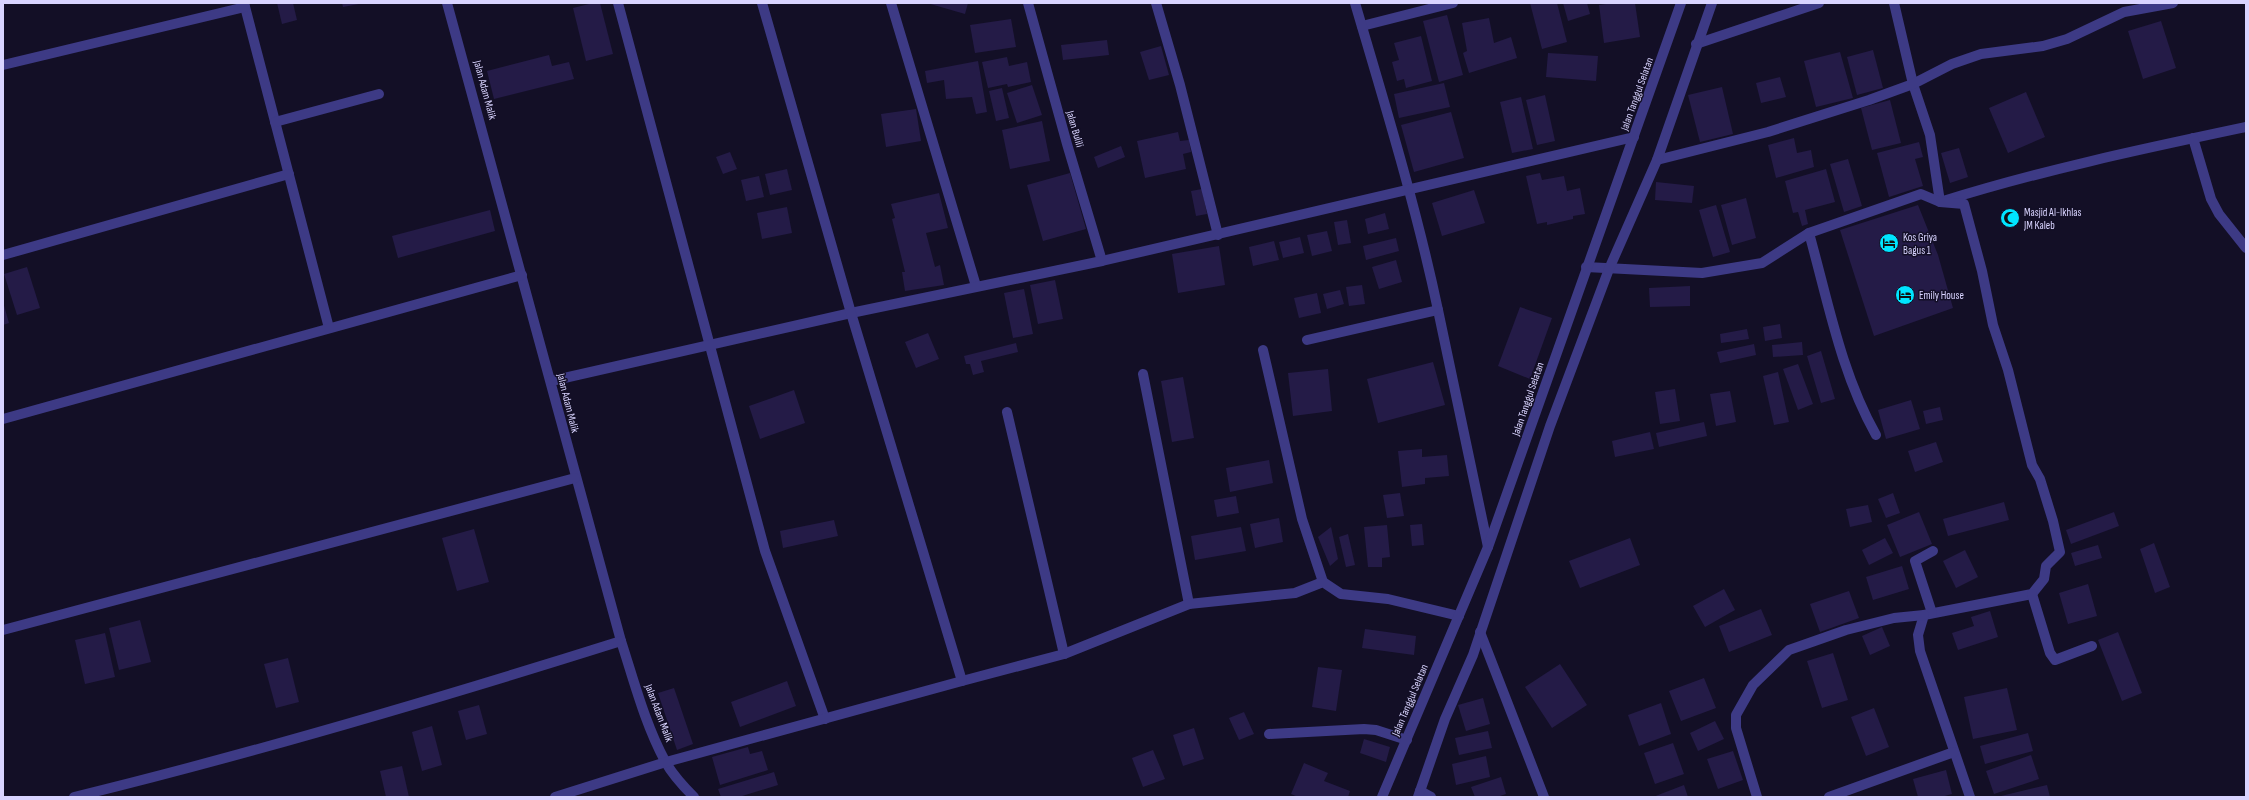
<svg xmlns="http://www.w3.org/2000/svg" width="2249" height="800" font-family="'Sofia Sans Condensed',sans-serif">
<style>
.building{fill:#241b47}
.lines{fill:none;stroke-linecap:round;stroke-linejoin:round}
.minor{stroke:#3d3a85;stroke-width:10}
.tertiary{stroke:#3d3a85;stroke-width:10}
.labels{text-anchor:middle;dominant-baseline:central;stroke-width:3;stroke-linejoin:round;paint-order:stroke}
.street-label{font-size:11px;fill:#d9d4ff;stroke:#130f26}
.poi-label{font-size:11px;fill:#d9d4ff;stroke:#130f26;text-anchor:start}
</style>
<rect width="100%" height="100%" fill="#130f26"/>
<g class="building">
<polygon points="277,3 293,3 297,20 282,24"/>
<polygon points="342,3 359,3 359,4 343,7"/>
<polygon points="593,3 600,3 613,54 586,61 573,8"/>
<polygon points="927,3 968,3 965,14"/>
<polygon points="1530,3 1557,3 1567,42 1542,49"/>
<polygon points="1563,3 1587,3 1590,14 1568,21"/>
<polygon points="1613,3 1635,3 1640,37 1604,43 1599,5"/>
<polygon points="1447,15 1463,75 1439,82 1423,21"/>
<polygon points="1489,18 1494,43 1511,37 1517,58 1469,73 1463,53 1467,51 1462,23"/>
<polygon points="1011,19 1016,47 975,53 970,25"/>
<polygon points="2161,21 2176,68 2143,79 2128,31"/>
<polygon points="1421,36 1432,81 1406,88 1404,79 1397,81 1392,62 1399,60 1394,43"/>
<polygon points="1107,40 1109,55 1063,60 1061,45"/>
<polygon points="1161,46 1169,75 1149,80 1140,52"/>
<polygon points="1873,50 1883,88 1857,95 1847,57"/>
<polygon points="1840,52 1853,98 1816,107 1804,61"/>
<polygon points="1548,53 1598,56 1596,81 1546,77"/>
<polygon points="549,55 552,66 569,62 574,79 494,99 487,71"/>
<polygon points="1007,57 1009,66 1027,62 1031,82 1008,87 1007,84 988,88 982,62"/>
<polygon points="978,61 987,112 976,114 972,97 946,99 944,80 927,83 925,71"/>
<polygon points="1780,77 1786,97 1761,103 1756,83"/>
<polygon points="1444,83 1450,107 1399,118 1394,94"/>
<polygon points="1032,85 1042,115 1017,123 1007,93"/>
<polygon points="1722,87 1733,134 1700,142 1688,95"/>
<polygon points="1002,88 1009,118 996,121 989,91"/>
<polygon points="2026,92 2045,137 2008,153 1989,108"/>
<polygon points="1545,95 1555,141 1537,145 1526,100"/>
<polygon points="1521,97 1533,149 1512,153 1500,102"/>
<polygon points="1890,100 1901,143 1872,150 1861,108"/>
<polygon points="916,109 921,141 886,147 881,114"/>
<polygon points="1451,112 1464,158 1414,172 1401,125"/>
<polygon points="1042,121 1050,161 1010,169 1002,130"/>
<polygon points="1178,132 1180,141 1189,140 1191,152 1183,154 1186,169 1145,178 1137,141"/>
<polygon points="1794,138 1797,153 1811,150 1814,167 1776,178 1768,145"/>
<polygon points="1919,142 1923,157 1915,159 1923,186 1889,197 1877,153"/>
<polygon points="1121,146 1125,157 1098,168 1094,157"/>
<polygon points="1959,148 1968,177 1950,183 1941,153"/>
<polygon points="730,152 737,169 723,174 716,157"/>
<polygon points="1848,159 1862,206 1844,212 1830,164"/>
<polygon points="787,169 792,190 770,195 765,174"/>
<polygon points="1826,169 1835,202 1805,210 1808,224 1802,226 1798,212 1793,213 1785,181"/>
<polygon points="1070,173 1086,229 1043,241 1027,185"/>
<polygon points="1540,173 1542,180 1564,176 1567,191 1580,188 1585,214 1573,216 1573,219 1547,225 1547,222 1537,224 1526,176"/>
<polygon points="759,176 764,197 746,201 741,180"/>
<polygon points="1656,182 1694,186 1692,203 1655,200"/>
<polygon points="1202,189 1207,214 1196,216 1191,191"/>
<polygon points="1474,190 1485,223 1442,236 1432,203"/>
<polygon points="939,193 948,228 926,233 935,267 940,265 944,285 905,291 902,272 905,272 892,219 895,218 891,204"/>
<polygon points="1746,198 1756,238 1732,245 1721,205"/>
<polygon points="1716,205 1730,252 1713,257 1699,210"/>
<polygon points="1918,205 1938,255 1953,308 1874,336 1840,230"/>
<polygon points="787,207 792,233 762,239 757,213"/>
<polygon points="490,210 495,231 398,258 392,236"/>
<polygon points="1385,213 1389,229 1368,234 1365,219"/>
<polygon points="1347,220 1351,243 1338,245 1334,222"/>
<polygon points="1327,231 1332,251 1312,256 1307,235"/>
<polygon points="1300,237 1304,253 1283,258 1279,242"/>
<polygon points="1396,238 1399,251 1366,260 1363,246"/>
<polygon points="1274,241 1279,260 1253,266 1249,247"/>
<polygon points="1219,246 1225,285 1178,293 1172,254"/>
<polygon points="1396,260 1402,282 1379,289 1372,267"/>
<polygon points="27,267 40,308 17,315 4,274"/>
<polygon points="1055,280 1063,319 1038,324 1030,285"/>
<polygon points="1362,285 1365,304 1349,306 1346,287"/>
<polygon points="1690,286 1690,306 1650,307 1649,288"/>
<polygon points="1024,289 1033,334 1013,338 1004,293"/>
<polygon points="1340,290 1344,304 1327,309 1323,294"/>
<polygon points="1317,293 1321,313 1299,318 1294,298"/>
<polygon points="3,302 9,323 3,325"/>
<polygon points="1520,307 1552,318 1530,379 1498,366"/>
<polygon points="1780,324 1782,338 1765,341 1763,327"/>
<polygon points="1747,329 1749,339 1721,343 1720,334"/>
<polygon points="928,333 939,359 916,368 905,342"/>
<polygon points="1802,342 1803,355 1773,357 1772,345"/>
<polygon points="1016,343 1018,352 981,361 984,372 973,375 970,364 966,364 964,356"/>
<polygon points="1754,344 1756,355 1720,363 1717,352"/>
<polygon points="1821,351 1835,399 1821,403 1807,356"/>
<polygon points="1433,362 1445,405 1378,423 1367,379"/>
<polygon points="1798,364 1813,404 1798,410 1783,369"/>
<polygon points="1328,369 1332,411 1293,416 1288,373"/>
<polygon points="1778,372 1789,422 1774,425 1763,376"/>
<polygon points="1183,377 1194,438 1172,442 1161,381"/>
<polygon points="1675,389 1680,421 1660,424 1655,392"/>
<polygon points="794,390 805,423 760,439 749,406"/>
<polygon points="1730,391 1736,422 1716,426 1710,394"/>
<polygon points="1911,400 1920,429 1886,439 1878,410"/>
<polygon points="1940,407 1943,420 1926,424 1923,411"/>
<polygon points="1704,422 1707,436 1659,447 1656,433"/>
<polygon points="1650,432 1654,449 1615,457 1612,441"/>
<polygon points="1936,442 1943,462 1915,472 1908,451"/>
<polygon points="1422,449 1422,457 1447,455 1449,476 1425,478 1425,484 1402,487 1398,451"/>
<polygon points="1269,460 1273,483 1230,492 1226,468"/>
<polygon points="1400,493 1404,516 1387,518 1383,495"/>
<polygon points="1893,493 1900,513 1886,518 1878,499"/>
<polygon points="1236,496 1239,513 1217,517 1214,500"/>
<polygon points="2004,502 2009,520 1948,536 1943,519"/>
<polygon points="1868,505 1872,522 1850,527 1846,509"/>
<polygon points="1919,512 1932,544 1900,557 1887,525"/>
<polygon points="2114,512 2119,526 2071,544 2066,530"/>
<polygon points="1279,518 1283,542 1255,548 1250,524"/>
<polygon points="834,520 838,536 783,548 780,531"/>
<polygon points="1422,524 1424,545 1412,546 1410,525"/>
<polygon points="1387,525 1390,557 1382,558 1382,567 1368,567 1364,527"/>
<polygon points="1241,527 1246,551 1195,560 1191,536"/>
<polygon points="1331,527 1338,559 1330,566 1318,537"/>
<polygon points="474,529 489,582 457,591 442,538"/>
<polygon points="1348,534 1355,565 1346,567 1339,537"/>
<polygon points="1630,538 1640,565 1580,588 1569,561"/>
<polygon points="1885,538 1893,553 1869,565 1862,550"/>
<polygon points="2154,543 2170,587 2155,593 2140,549"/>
<polygon points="2098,545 2102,558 2075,566 2071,553"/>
<polygon points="1965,550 1978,577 1956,588 1943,561"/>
<polygon points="1902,566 1909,589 1873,600 1866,577"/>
<polygon points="2088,584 2097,616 2068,624 2059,593"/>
<polygon points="1724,589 1735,610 1705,627 1693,606"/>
<polygon points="1849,591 1859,618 1820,632 1810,604"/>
<polygon points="1761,609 1772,635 1729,652 1719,626"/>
<polygon points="1990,611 1998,637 1958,650 1952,633 1974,626 1971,617"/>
<polygon points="140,620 151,662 119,670 109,628"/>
<polygon points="1882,627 1890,646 1870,655 1862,636"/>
<polygon points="1365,629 1416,636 1414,655 1362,648"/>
<polygon points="2118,632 2142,693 2122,701 2098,640"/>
<polygon points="105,633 115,677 85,684 75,640"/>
<polygon points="1833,653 1848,700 1822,708 1807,661"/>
<polygon points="288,658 299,702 276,708 264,664"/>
<polygon points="1560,664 1587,705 1552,728 1525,687"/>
<polygon points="1318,667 1342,670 1336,711 1312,707"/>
<polygon points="1704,678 1716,708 1681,721 1669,691"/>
<polygon points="787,681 796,706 740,727 731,702"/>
<polygon points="674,688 693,744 677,750 658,693"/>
<polygon points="2007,688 2017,730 1973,739 1964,697"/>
<polygon points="1483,698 1490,724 1466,731 1458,705"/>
<polygon points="1661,703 1671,734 1639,746 1628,715"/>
<polygon points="479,705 487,734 466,740 458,711"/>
<polygon points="1874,708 1889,747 1866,756 1851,717"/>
<polygon points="1244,712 1254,734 1239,740 1229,718"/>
<polygon points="1715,721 1724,739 1698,751 1690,733"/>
<polygon points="432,726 442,765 422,771 412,732"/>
<polygon points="1194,728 1204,759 1183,766 1173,735"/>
<polygon points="1488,731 1492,748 1459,755 1455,738"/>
<polygon points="2028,733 2033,751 1985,764 1980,746"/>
<polygon points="1364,739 1390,747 1386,762 1360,753"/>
<polygon points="1673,743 1684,774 1655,784 1644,753"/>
<polygon points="748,747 750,754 762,751 768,770 720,785 712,757"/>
<polygon points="1153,750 1165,779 1143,787 1132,758"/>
<polygon points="1733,751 1743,780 1718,789 1707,759"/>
<polygon points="2031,755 2039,779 1994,794 1986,771"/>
<polygon points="1486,756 1490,777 1456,785 1452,764"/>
<polygon points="1304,763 1328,773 1324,781 1350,791 1348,797 1298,797 1291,794"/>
<polygon points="402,766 409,797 386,797 380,771"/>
<polygon points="1946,770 1952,794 1941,797 1918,797 1913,779"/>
<polygon points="774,772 778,785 739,797 721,797 718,789"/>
<polygon points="1501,777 1506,794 1497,797 1475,797 1471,787"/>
<polygon points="1684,785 1688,797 1653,797"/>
<polygon points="2047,785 2050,797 2001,797 2001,796"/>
</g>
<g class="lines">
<g class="minor">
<polyline points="244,3 329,328"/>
<path d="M 447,3 L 621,641 C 634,681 645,724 665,761 C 672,774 684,787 694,797"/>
<polyline points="618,3 765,551 825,719"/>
<polyline points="891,3 976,286"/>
<polyline points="1028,3 1067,144 1102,261"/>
<polyline points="1156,3 1180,85 1218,235"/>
<path d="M 1894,3 L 1913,84 L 1930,135 L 1940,202 C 2042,170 2142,149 2246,127"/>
<polyline points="1362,26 1453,3"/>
<polyline points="1696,44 1819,3"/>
<polyline points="3,65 245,7"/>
<polyline points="275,122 379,94"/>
<polyline points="2193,138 2211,199 2219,214 2246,248"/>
<polyline points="1657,160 1768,132 1869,100 1913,84 1952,64 1981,54 2043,46 2067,39 2124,12 2173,3"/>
<path d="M 1809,233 C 1828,301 1841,373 1876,435"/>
<polyline points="3,255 289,174"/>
<polyline points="1586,267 1702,273 1762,263 1809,233 1921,194 1940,202 1964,204 1982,271 1993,325 2008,370 2032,465 2040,479 2053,521 2060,552 2046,566 2044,579 2032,594 1924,615 1918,635 1920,651 1970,797"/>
<polyline points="1438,310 1488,547"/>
<path d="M 1307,340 L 1438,310 C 1416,206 1385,105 1355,3"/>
<polyline points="1263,350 1302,519 1323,582"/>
<polyline points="1143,374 1189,604"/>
<polyline points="551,381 851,313 1102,261 1634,137"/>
<polyline points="1007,412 1064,654"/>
<polyline points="3,419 522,275"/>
<polyline points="2032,594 2050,653 2055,660 2092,646"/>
<polyline points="1932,613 1915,561 1933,551"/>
<polyline points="3,630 575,478"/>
<polyline points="1480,632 1544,797"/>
<polyline points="962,681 1064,654 1189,604 1295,593 1323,582 1341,594 1388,599 1459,616"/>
<polyline points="1269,734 1364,729 1376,730 1407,740"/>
<polyline points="1420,791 1431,797"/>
<path d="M 74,797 C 259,752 440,698 621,641"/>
<polyline points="555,797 666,762 962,681 851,313 762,3"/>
<polyline points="1418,797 1445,719 1473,655 1550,426 1609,269 1657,160 1712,3"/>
<polyline points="1757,797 1736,728 1736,715 1753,685 1789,650 1846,630 1894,618 1924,615"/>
<polyline points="1829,797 1954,752"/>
</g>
<polyline class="tertiary" points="1382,797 1488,547 1681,3"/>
</g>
<defs>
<symbol id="mosque-disc" viewBox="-11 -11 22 22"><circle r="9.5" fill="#00e5ff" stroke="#130f26"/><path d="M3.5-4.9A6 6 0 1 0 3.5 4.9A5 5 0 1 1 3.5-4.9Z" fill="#111"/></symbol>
<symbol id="hotel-disc" viewBox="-11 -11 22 22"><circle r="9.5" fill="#00e5ff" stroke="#130f26"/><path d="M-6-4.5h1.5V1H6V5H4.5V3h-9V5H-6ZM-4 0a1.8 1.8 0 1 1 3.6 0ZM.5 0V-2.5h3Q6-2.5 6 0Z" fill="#111"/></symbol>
</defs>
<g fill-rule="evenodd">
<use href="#mosque-disc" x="1999" y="207" width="22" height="22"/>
<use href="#hotel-disc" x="1878" y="232" width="22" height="22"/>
<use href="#hotel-disc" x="1894" y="284" width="22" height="22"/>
</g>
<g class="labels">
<g class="street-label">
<text transform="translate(485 90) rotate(75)">Jalan Adam Malik</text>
<text transform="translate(1637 94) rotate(-70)">Jalan Tanggul Selatan</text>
<text transform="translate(1075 129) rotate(74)">Jalan Bulili</text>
<text transform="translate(1528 399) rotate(-71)">Jalan Tanggul Selatan</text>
<text transform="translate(568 403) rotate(76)">Jalan Adam Malik</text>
<text transform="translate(1410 700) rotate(-67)">Jalan Tanggul Selatan</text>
<text transform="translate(659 713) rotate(69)">Jalan Adam Malik</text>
</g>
<g class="poi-label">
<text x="2024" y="212">Masjid Al-Ikhlas<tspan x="2024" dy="13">JM Kaleb</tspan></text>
<text x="1903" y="237">Kos Griya<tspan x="1903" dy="13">Bagus 1</tspan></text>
<text x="1919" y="295">Emily House</text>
</g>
</g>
<rect width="2249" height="800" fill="none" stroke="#d9d4ff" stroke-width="8"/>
</svg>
